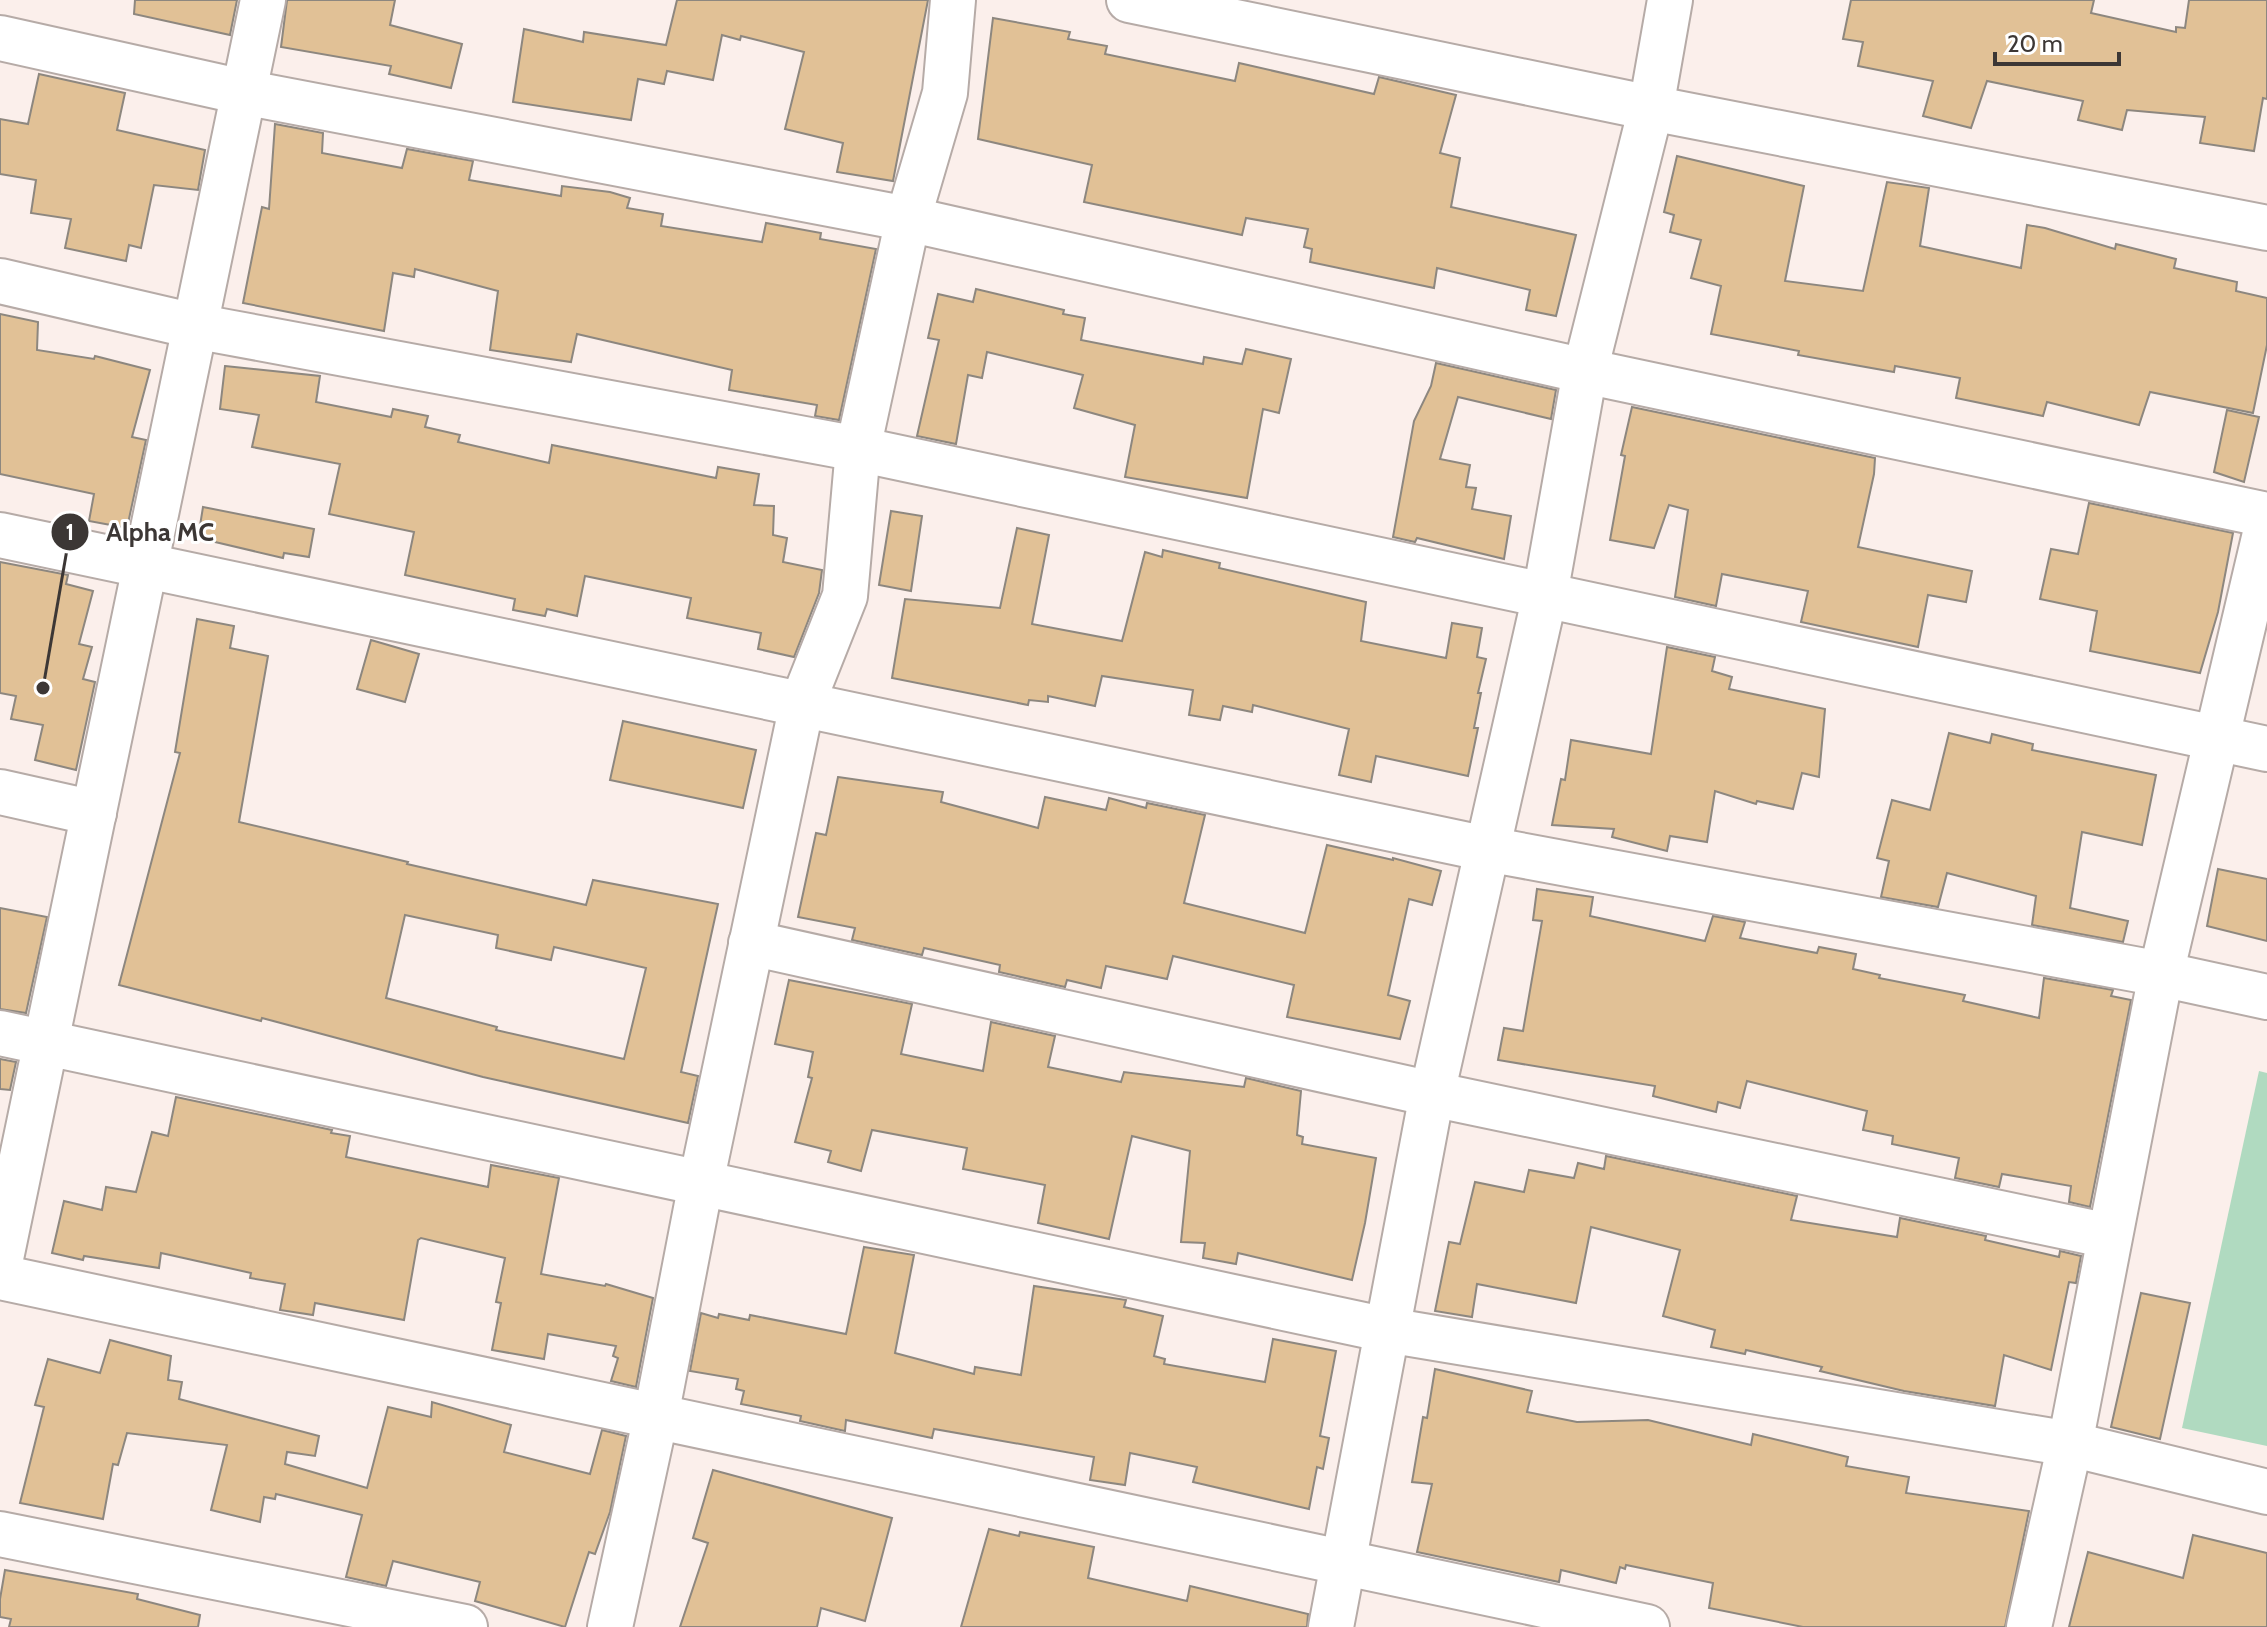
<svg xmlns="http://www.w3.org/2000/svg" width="2267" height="1627" font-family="Cabin,sans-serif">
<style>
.green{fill:#b0dac0}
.building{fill:#e1c196;stroke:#8d877f;stroke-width:2;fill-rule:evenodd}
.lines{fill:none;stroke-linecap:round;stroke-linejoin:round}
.street-casing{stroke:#b6aba7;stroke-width:48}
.street{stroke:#fff;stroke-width:44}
.leader{fill:none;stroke:#3c3735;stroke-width:3}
.callout-dot{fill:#3c3735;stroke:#fff;stroke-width:3}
.mark-label{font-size:24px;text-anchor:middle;font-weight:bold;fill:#fff}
.callout-label{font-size:26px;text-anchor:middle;font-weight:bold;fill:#3c3735;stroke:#fff;stroke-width:6;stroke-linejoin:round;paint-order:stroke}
</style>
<rect width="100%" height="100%" fill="#fbefeb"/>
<polygon class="green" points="2259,1071 2267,1073 2267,1446 2182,1428"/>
<g class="building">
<polygon points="135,0 237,0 230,35 134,14"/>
<polygon points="287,0 395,0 390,25 462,44 451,88 389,74 391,66 281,47"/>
<polygon points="677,0 928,0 893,181 837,172 843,143 785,129 804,52 741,36 740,40 722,35 713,80 667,71 664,84 638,79 631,120 513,102 524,29 583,42 584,32 666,45"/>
<polygon points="1851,0 2094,0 2091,13 2176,32 2176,27 2185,28 2189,0 2267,0 2267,99 2263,98 2254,151 2200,143 2205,117 2127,110 2122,130 2078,120 2083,101 1987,81 1971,128 1923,116 1933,81 1858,66 1863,42 1843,39"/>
<polygon points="993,18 1070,32 1068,39 1107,46 1105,54 1235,81 1239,63 1374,94 1379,77 1456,95 1440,153 1460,158 1451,207 1576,235 1556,316 1526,310 1530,290 1437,268 1434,288 1310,262 1312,249 1304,247 1308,229 1246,218 1242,235 1084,202 1092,165 978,139"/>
<polygon points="39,74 125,93 117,130 205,150 198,190 154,185 141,248 129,245 126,261 65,248 71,219 31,213 36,180 0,174 0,119 28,124"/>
<polygon points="275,124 323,133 322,153 402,168 407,149 473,161 469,180 561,196 562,186 610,192 630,198 627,208 663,214 661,226 762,242 766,223 821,233 820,239 876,249 839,420 815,416 817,405 729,390 732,370 577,334 571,362 490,350 498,291 415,269 414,277 393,273 384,331 243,303 262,207 269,209"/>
<polygon points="1677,156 1804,186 1785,281 1863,291 1887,182 1929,188 1920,246 2021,268 2027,225 2045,228 2115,249 2116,244 2176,259 2174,268 2237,282 2236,291 2267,298 2267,345 2253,413 2150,392 2139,425 2047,402 2043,416 1956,398 1960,378 1895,366 1894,372 1798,355 1799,351 1711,334 1721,286 1691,278 1701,240 1670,232 1674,215 1664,212"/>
<polygon points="976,289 1064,310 1063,314 1085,318 1081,340 1203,364 1204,357 1242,364 1246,349 1291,359 1279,413 1263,409 1247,498 1125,477 1135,425 1074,408 1083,375 987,352 982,378 968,375 956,444 917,436 939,340 928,338 938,294 973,302"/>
<polygon points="0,314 38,322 37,350 94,359 95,356 150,370 132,437 146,440 127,528 89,521 94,494 0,474"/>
<polygon points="1436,363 1556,390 1551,419 1458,397 1440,459 1470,465 1466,487 1476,488 1472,509 1511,516 1504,559 1417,538 1415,542 1393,537 1414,421 1431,386"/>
<polygon points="225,366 320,376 316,402 391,417 393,409 428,416 425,427 460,435 458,442 549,463 552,445 716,478 718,467 759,474 754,505 774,506 773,535 787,538 783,562 822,570 819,593 794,657 758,649 761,633 687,618 691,598 585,576 577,616 547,609 545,616 513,610 515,599 405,575 414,532 329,514 340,464 252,447 259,415 220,409"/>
<polygon points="1632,407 1875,458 1874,474 1858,547 1972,571 1966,602 1928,595 1918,647 1801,622 1808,591 1722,574 1716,606 1675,597 1688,510 1669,505 1654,548 1610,540 1625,456 1621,455"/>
<polygon points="2227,410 2259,417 2244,482 2214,472"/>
<polygon points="2089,503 2233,533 2218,612 2200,673 2090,651 2097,611 2040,599 2051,549 2078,554"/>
<polygon points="203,507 314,529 309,557 284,553 283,558 198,538"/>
<polygon points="891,511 922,516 911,591 879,585"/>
<polygon points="1017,528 1049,535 1032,624 1122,641 1145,552 1162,557 1163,550 1220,563 1219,568 1366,602 1361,641 1446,658 1452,623 1482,628 1477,657 1486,659 1478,693 1481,693 1474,728 1478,728 1468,776 1376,756 1371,782 1339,775 1349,729 1253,705 1252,712 1223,706 1220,720 1189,715 1193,690 1102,676 1095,706 1048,696 1048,702 1029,700 1028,705 892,678 905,599 1000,608"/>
<polygon points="0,562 68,575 66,584 93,591 79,644 92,647 83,679 95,682 76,770 35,760 43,725 11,719 16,696 0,693"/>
<path d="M 197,619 L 234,626 L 230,648 L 268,656 L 239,822 L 408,862 L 407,864 L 586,905 L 593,880 L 718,904 L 681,1072 L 698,1076 L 688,1123 L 483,1077 L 262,1018 L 261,1021 L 119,985 L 180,753 L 175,752 ZM 405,915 L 498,935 L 496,948 L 551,960 L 554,947 L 646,968 L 624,1059 L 496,1030 L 497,1027 L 386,998 Z"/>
<polygon points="371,640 419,654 405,702 357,689"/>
<polygon points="1667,647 1715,657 1712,671 1732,677 1729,689 1825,709 1819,777 1802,773 1793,809 1757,801 1756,804 1715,791 1707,842 1670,836 1667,851 1612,837 1614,829 1552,825 1561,779 1565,780 1571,740 1651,754"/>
<polygon points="623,721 756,750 743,808 610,780"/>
<polygon points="1949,733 1990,743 1992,734 2033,744 2032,750 2156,775 2142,845 2082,832 2070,908 2128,921 2123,942 2032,925 2036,896 1947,873 1938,907 1881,897 1889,861 1877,858 1892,800 1930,810"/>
<polygon points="838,777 943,792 941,802 1038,828 1045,797 1106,810 1109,798 1146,808 1147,803 1205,815 1184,903 1305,933 1327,845 1393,860 1393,858 1441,871 1432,905 1409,899 1388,995 1410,1001 1400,1039 1287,1017 1294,985 1173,956 1167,979 1106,966 1101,988 1067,980 1065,987 999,972 1000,965 924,948 922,955 852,940 855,928 798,917 816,833 826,835"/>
<polygon points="2218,869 2267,879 2267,941 2207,926"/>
<polygon points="1537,889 1593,897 1590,916 1705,941 1713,916 1745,922 1740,938 1817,953 1819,947 1856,954 1853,969 1880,975 1879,978 1965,995 1963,1001 2039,1018 2044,978 2113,990 2111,996 2131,1000 2090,1207 2069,1202 2071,1186 2002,1174 1999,1187 1955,1178 1959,1158 1892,1144 1893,1136 1863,1130 1867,1111 1747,1081 1740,1108 1718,1102 1716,1112 1653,1096 1655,1086 1498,1060 1504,1028 1523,1031 1542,921 1533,920"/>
<polygon points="0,908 47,917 26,1013 0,1009"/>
<polygon points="789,980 912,1004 901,1054 983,1071 991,1022 1055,1036 1048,1067 1121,1082 1124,1072 1244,1087 1246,1078 1301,1091 1297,1135 1303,1137 1302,1144 1376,1158 1365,1223 1352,1280 1238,1253 1236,1264 1203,1258 1205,1243 1181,1242 1190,1151 1132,1136 1109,1239 1038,1223 1045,1185 963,1169 967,1148 872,1130 861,1171 828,1162 831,1151 795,1142 812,1078 808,1077 813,1052 775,1044"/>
<polygon points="0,1059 16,1062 10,1090 0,1089"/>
<polygon points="176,1097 332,1130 331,1133 350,1136 346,1157 488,1187 491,1165 559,1178 541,1274 605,1286 606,1284 653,1298 636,1387 611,1381 618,1358 613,1356 616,1346 548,1334 544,1359 492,1350 501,1303 496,1302 505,1258 421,1238 418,1240 404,1320 315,1303 313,1315 280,1310 285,1284 250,1278 251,1273 161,1253 159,1268 84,1256 83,1260 52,1253 64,1201 102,1210 106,1187 136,1192 152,1132 168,1136"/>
<polygon points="1606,1156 1797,1196 1791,1220 1897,1237 1900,1218 1986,1236 1985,1240 2059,1257 2060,1251 2081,1256 2076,1283 2069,1282 2051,1370 2004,1355 1995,1406 1904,1391 1820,1371 1822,1367 1746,1350 1745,1354 1711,1347 1715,1330 1663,1316 1680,1250 1591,1227 1576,1303 1477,1284 1472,1317 1435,1311 1449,1242 1460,1244 1475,1182 1524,1192 1529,1170 1574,1178 1578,1163 1604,1169"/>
<polygon points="864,1247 914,1255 895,1353 974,1374 975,1367 1021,1375 1034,1286 1126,1300 1124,1307 1163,1316 1154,1356 1165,1359 1164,1364 1265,1382 1273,1339 1336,1351 1320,1436 1329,1438 1323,1469 1317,1467 1309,1509 1193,1482 1197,1467 1130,1453 1125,1485 1090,1480 1094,1457 934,1429 932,1438 846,1420 845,1431 800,1421 801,1416 741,1404 744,1391 736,1389 738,1379 690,1371 701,1313 718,1318 719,1314 749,1320 750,1315 846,1334"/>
<polygon points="2141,1293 2190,1303 2160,1439 2111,1427"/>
<polygon points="110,1340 171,1356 168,1380 182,1382 179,1399 319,1436 315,1456 287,1452 285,1464 367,1488 388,1407 431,1417 432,1402 511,1425 504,1452 590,1474 602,1430 626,1436 610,1512 595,1554 589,1552 565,1627 475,1601 480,1582 393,1561 386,1586 346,1577 362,1515 276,1494 275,1499 264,1497 260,1522 211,1510 227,1445 127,1433 118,1465 113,1464 103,1519 20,1503 44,1407 35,1405 48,1359 100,1373"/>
<polygon points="1435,1369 1532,1391 1527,1412 1577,1422 1648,1420 1751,1445 1753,1434 1848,1457 1846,1466 1909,1477 1906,1493 2029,1511 2005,1627 1803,1627 1709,1608 1713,1583 1626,1565 1625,1569 1620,1567 1616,1583 1561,1570 1559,1582 1417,1552 1432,1484 1412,1482 1423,1417 1427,1418"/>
<polygon points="713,1470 892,1518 865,1621 821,1608 817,1627 680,1627 708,1543 693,1538"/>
<polygon points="989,1529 1019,1536 1020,1532 1094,1547 1088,1578 1187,1601 1190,1586 1308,1614 1307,1627 961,1627"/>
<polygon points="2193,1535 2267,1553 2267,1627 2069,1627 2088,1552 2183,1578"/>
<polygon points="5,1570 138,1594 137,1599 200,1615 198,1627 9,1627 11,1619 0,1617 0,1599"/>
</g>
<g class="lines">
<defs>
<g id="street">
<polyline points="1129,0 1651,108 2267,228"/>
<polyline points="0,38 243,92 908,219 1585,371 2267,515"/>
<polyline points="0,281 194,326 858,449 2267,749"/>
<polyline points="0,535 1487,849 2161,974 2267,997"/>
<polyline points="0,792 94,813"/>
<polyline points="751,943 1432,1094 2109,1236"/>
<polyline points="0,1033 1387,1330 2070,1444 2267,1492"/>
<polyline points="0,1263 263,0"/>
<polyline points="0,1277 1647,1627"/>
<polyline points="0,1534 465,1627"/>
<polyline points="610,1627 656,1416 701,1183 802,704 845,596 858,449 908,219 945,93 953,0"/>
<polyline points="1331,1627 1432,1094 1545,595 1585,371 1651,108 1670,0"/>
<polyline points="2029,1627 2070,1444 2161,974 2267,525"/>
</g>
</defs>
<use href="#street" class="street-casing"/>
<use href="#street" class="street"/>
</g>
<path class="leader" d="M43 688L70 532"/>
<g class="callout-dot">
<circle cx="43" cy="688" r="8"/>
<circle cx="70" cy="532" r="20"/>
</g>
<g class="mark-label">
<text x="70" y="540">1</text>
</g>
<g class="callout-label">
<text x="160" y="541">Alpha MC</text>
</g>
<path d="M1995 52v12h124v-12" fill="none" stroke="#3c3735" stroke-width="4"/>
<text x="2007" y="52" font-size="24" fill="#3c3735" stroke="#ffffff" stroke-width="6" paint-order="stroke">20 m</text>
</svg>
